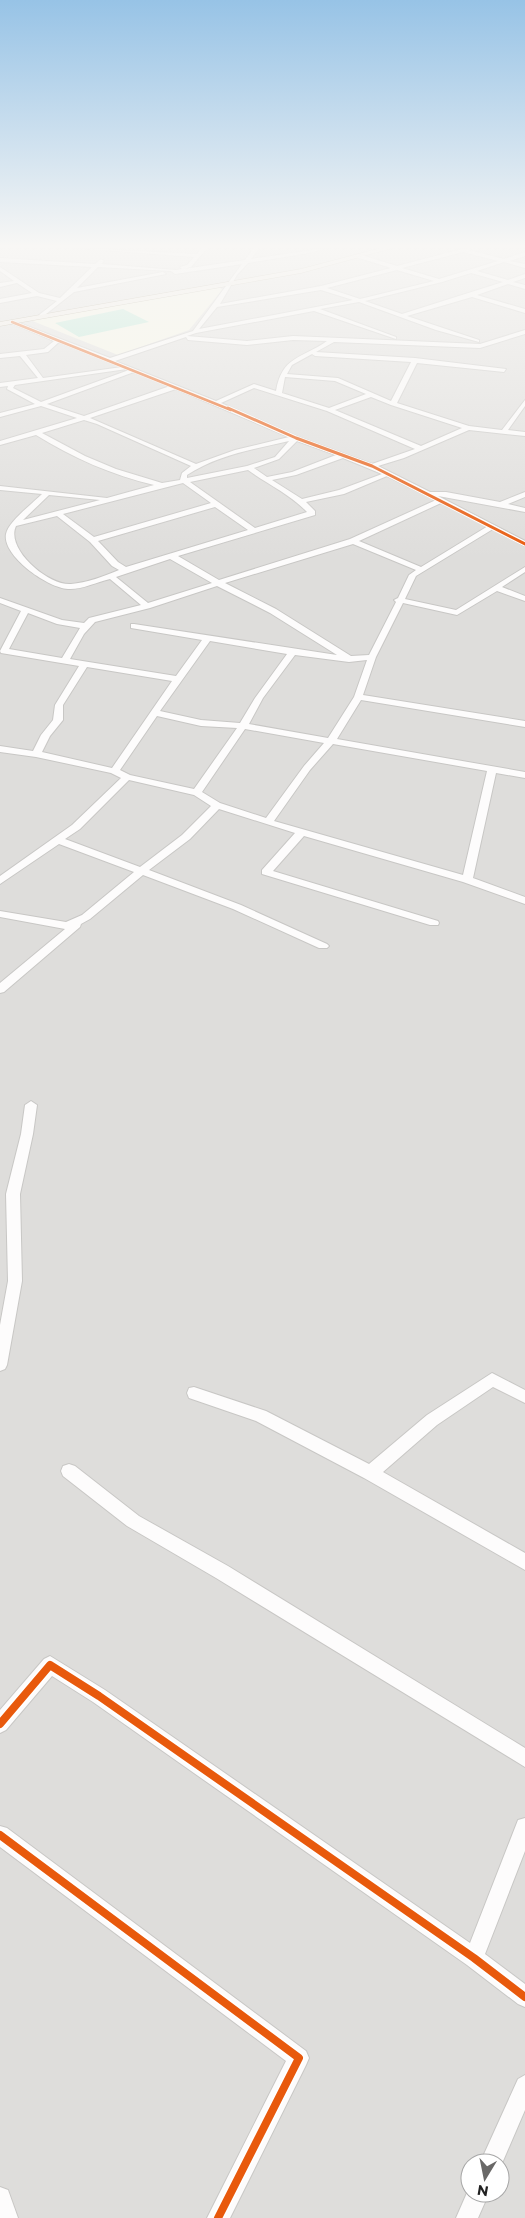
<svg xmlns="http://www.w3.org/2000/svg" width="525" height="2218" viewBox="0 0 525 2218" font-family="Montserrat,sans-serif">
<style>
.residential{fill:#dedddb;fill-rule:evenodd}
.education{fill:#f7f7e5}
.pitch{fill:#b4e7d3}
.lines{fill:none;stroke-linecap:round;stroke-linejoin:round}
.minor-casing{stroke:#c8c7c5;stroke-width:2}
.major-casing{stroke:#a69c85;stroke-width:1}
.minor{fill:#fdfcfc;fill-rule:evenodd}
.major{fill:#f2ede6;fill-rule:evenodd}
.cycleway-far2-casing{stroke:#fff;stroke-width:4}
.cycleway-far1-casing{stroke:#fff;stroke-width:5}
.cycleway-casing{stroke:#fff;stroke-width:11}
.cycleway-far2{stroke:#e8590c;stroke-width:2.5}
.cycleway-far1{stroke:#e8590c;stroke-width:3}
.cycleway{stroke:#e8590c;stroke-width:8}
</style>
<rect width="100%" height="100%" fill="#efede9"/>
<path class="residential" d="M0 248H525V2218H0ZM470 2163H500V2193H470Z"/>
<polygon class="education" points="220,287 222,290 189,330 118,355 30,320"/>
<polygon class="pitch" points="123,309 149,322 79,337 55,323"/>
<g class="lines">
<g class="minor-casing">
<g id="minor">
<path d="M76 248 197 254 202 248H207L191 267 183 269 245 260 254 248H259L251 259 326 248 309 253 248 263 237 275 220 304 321 286 391 268 356 257 358 254 397 266 462 249 474 248 469 250 504 259 525 252V256L510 261 525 264V268L504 262 477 271 508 280 525 274V278L513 282 525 285V289L508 284 477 295 525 309V313L472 297 407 316 479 340V342L436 330 359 302 320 309 396 337V339L314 311 196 333 187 336 247 341 293 336 480 344 525 330V334L480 348 334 342 316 352 415 358 506 369 504 372 417 363 397 403 469 426 502 430 525 400V406L508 430 525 432V436L469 430 404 458 378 466 430 492H446L500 502 525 492V497L508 504 525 508V512L438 496 525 541V546L493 529 416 576 405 599 456 610 525 567V572L502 587 525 596V601L497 591 457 615 403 603 376 657 363 695 525 721V727L361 700 337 739 525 772V778L496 773 473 878 525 897V904L463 882 304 836 273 871 438 921 439 923 438 925H430L262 874V870L295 833 219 809 190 839 149 870 241 905 327 944 329 946 327 948H319L233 909 143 875 90 919 81 924 80 927 4 992 0 993V983L65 929 0 917V911L66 922 82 915 134 872 59 844 0 884V876L72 825 121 778 111 773 36 757 0 752V746L33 751 41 735 53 720 55 705 79 666 1 653 0 651 21 611 0 603V598L62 620 84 623 89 618 141 605 110 579C97 582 81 590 68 589 48 588 2 556 6 534 8 522 33 503 42 494L0 490V486L107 498 154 485C112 475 73 458 36 435L0 445V441L77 418 41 406 0 417V413L35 404 7 389 8 386 0 387V383L38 378 20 356 0 358V354L44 349 54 341 9 322 14 321 110 358 193 331 242 264 175 274 171 271 98 267 77 288 163 272 166 274 74 292 41 318 39 315 57 301 37 296 0 303V299L32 293 17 283 0 287V283L14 281 0 271V267L39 293 60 298 92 267 0 262V258L95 264 101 259 104 261 101 264 176 270 182 269 180 267 187 265 194 257ZM463 252 498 261 439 279 402 268ZM397 270 434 281 360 299 327 288ZM471 273 503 282 402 314 365 301 442 282ZM321 290 353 300 199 329 217 307ZM186 337 188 340 247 345 293 340 327 341C301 359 282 356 276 391L254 384 216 401 115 361ZM59 342 122 367 43 378 26 355 48 352ZM312 354 315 356 411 362 391 401 338 378 287 374 292 365ZM127 369 129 370 41 402 13 388 15 385ZM134 372 170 386 84 416 47 404ZM285 377 335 381 366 394 329 408 282 393ZM254 388 327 411 415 449 372 464 298 437 221 403ZM176 389 289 437 235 450 196 464 90 418ZM371 397 391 405 462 428 421 446 335 410ZM84 420 97 424 191 466 182 473 180 480 162 483 116 469 85 456 42 433ZM289 441 275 457 247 466 187 478V475C217 455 255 449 289 441ZM297 441 336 455 292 472 267 477 254 468 279 459ZM343 458 382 474 339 490 302 499 272 480 296 475ZM248 470C267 484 290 494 307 512L255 528 190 482ZM387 476 436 500 350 539 219 580 178 556 315 515V511L306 502 344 494ZM183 483 211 503 94 537 63 514ZM49 495 100 500 23 520ZM441 503 488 526 421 567 359 541ZM215 507 248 530 126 567 118 562 98 541ZM57 516 90 542 112 566 119 570C105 576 86 583 71 584 49 586 5 549 16 526ZM353 544 416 570 409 575 398 598 394 600 396 602 369 655 351 656 276 609 225 583ZM170 559 212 583 148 603 116 577ZM217 586 270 613 337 655 134 624H131V628L202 640 176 676 70 659 84 634 95 622 150 608ZM28 613 57 624 80 628 62 658 9 649ZM210 641 287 654 255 698 240 723 201 720 160 711ZM295 655 349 662 367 660 354 697 328 738 249 724 263 698ZM87 667 172 681 112 768 42 752 50 736 63 720V705ZM157 716 201 726 237 728 194 789 130 775 120 770ZM245 729 324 743 304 766 266 818 220 803 202 792ZM333 744 487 771 463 875 274 821 310 770ZM129 780 194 795 211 806 182 835 140 867 65 839 80 829Z"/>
<polygon points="31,1101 37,1105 33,1134 20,1194 22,1281 7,1365 5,1369 0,1371 0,1325 8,1281 6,1194 21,1134 25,1105"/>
<polygon points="492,1373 525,1390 525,1403 493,1387 437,1425 383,1472 525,1553 525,1570 364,1478 256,1421 189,1398 187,1393 189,1388 194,1387 266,1411 369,1464 427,1415"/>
<polygon points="69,1464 75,1466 139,1516 228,1566 525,1748 525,1767 216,1578 127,1526 63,1476 61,1471 63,1466"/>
<polygon points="50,1656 105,1690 470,1943 518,1820 525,1818 525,1851 485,1954 525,1984 525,2007 518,2004 467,1965 93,1702 52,1676 6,1730 0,1733 0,1710 44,1659"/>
<polygon points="0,1826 7,1828 306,2051 309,2058 306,2065 230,2218 207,2218 286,2061 0,1847"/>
<polygon points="525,2075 525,2110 500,2168 500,2163 480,2163 518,2079"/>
<polygon points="470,2186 470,2193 489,2193 478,2218 456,2218"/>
<polygon points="0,2187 8,2190 18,2218 0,2218"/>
</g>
</g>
<g class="major-casing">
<polygon id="major" points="381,248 393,248 301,273 0,326 0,322 301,269"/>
</g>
<use href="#minor" class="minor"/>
<use href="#major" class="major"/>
<g class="cycleway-far2-casing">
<polyline id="cycleway-far2" points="12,322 231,410"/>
</g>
<g class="cycleway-far1-casing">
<polyline id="cycleway-far1" points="228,408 296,438 372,466 525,544"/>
</g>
<g class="cycleway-casing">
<g id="cycleway">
<polyline points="0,1724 50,1665 99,1696 474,1958 525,1997"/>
<polyline points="0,1835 299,2058 218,2218"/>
</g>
</g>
<use href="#cycleway-far2" class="cycleway-far2"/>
<use href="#cycleway-far1" class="cycleway-far1"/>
<use href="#cycleway" class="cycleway"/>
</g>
<linearGradient id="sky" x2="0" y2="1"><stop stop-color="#97c3e6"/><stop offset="0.44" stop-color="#f8f7f5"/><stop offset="1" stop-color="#f8f7f5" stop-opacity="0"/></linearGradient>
<rect width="525" height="559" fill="url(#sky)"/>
<g transform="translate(485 2178) rotate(190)"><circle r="24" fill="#ffffff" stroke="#a6a6a6"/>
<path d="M0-4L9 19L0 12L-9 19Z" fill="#696867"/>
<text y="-8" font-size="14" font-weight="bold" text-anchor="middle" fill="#212121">N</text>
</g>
</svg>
